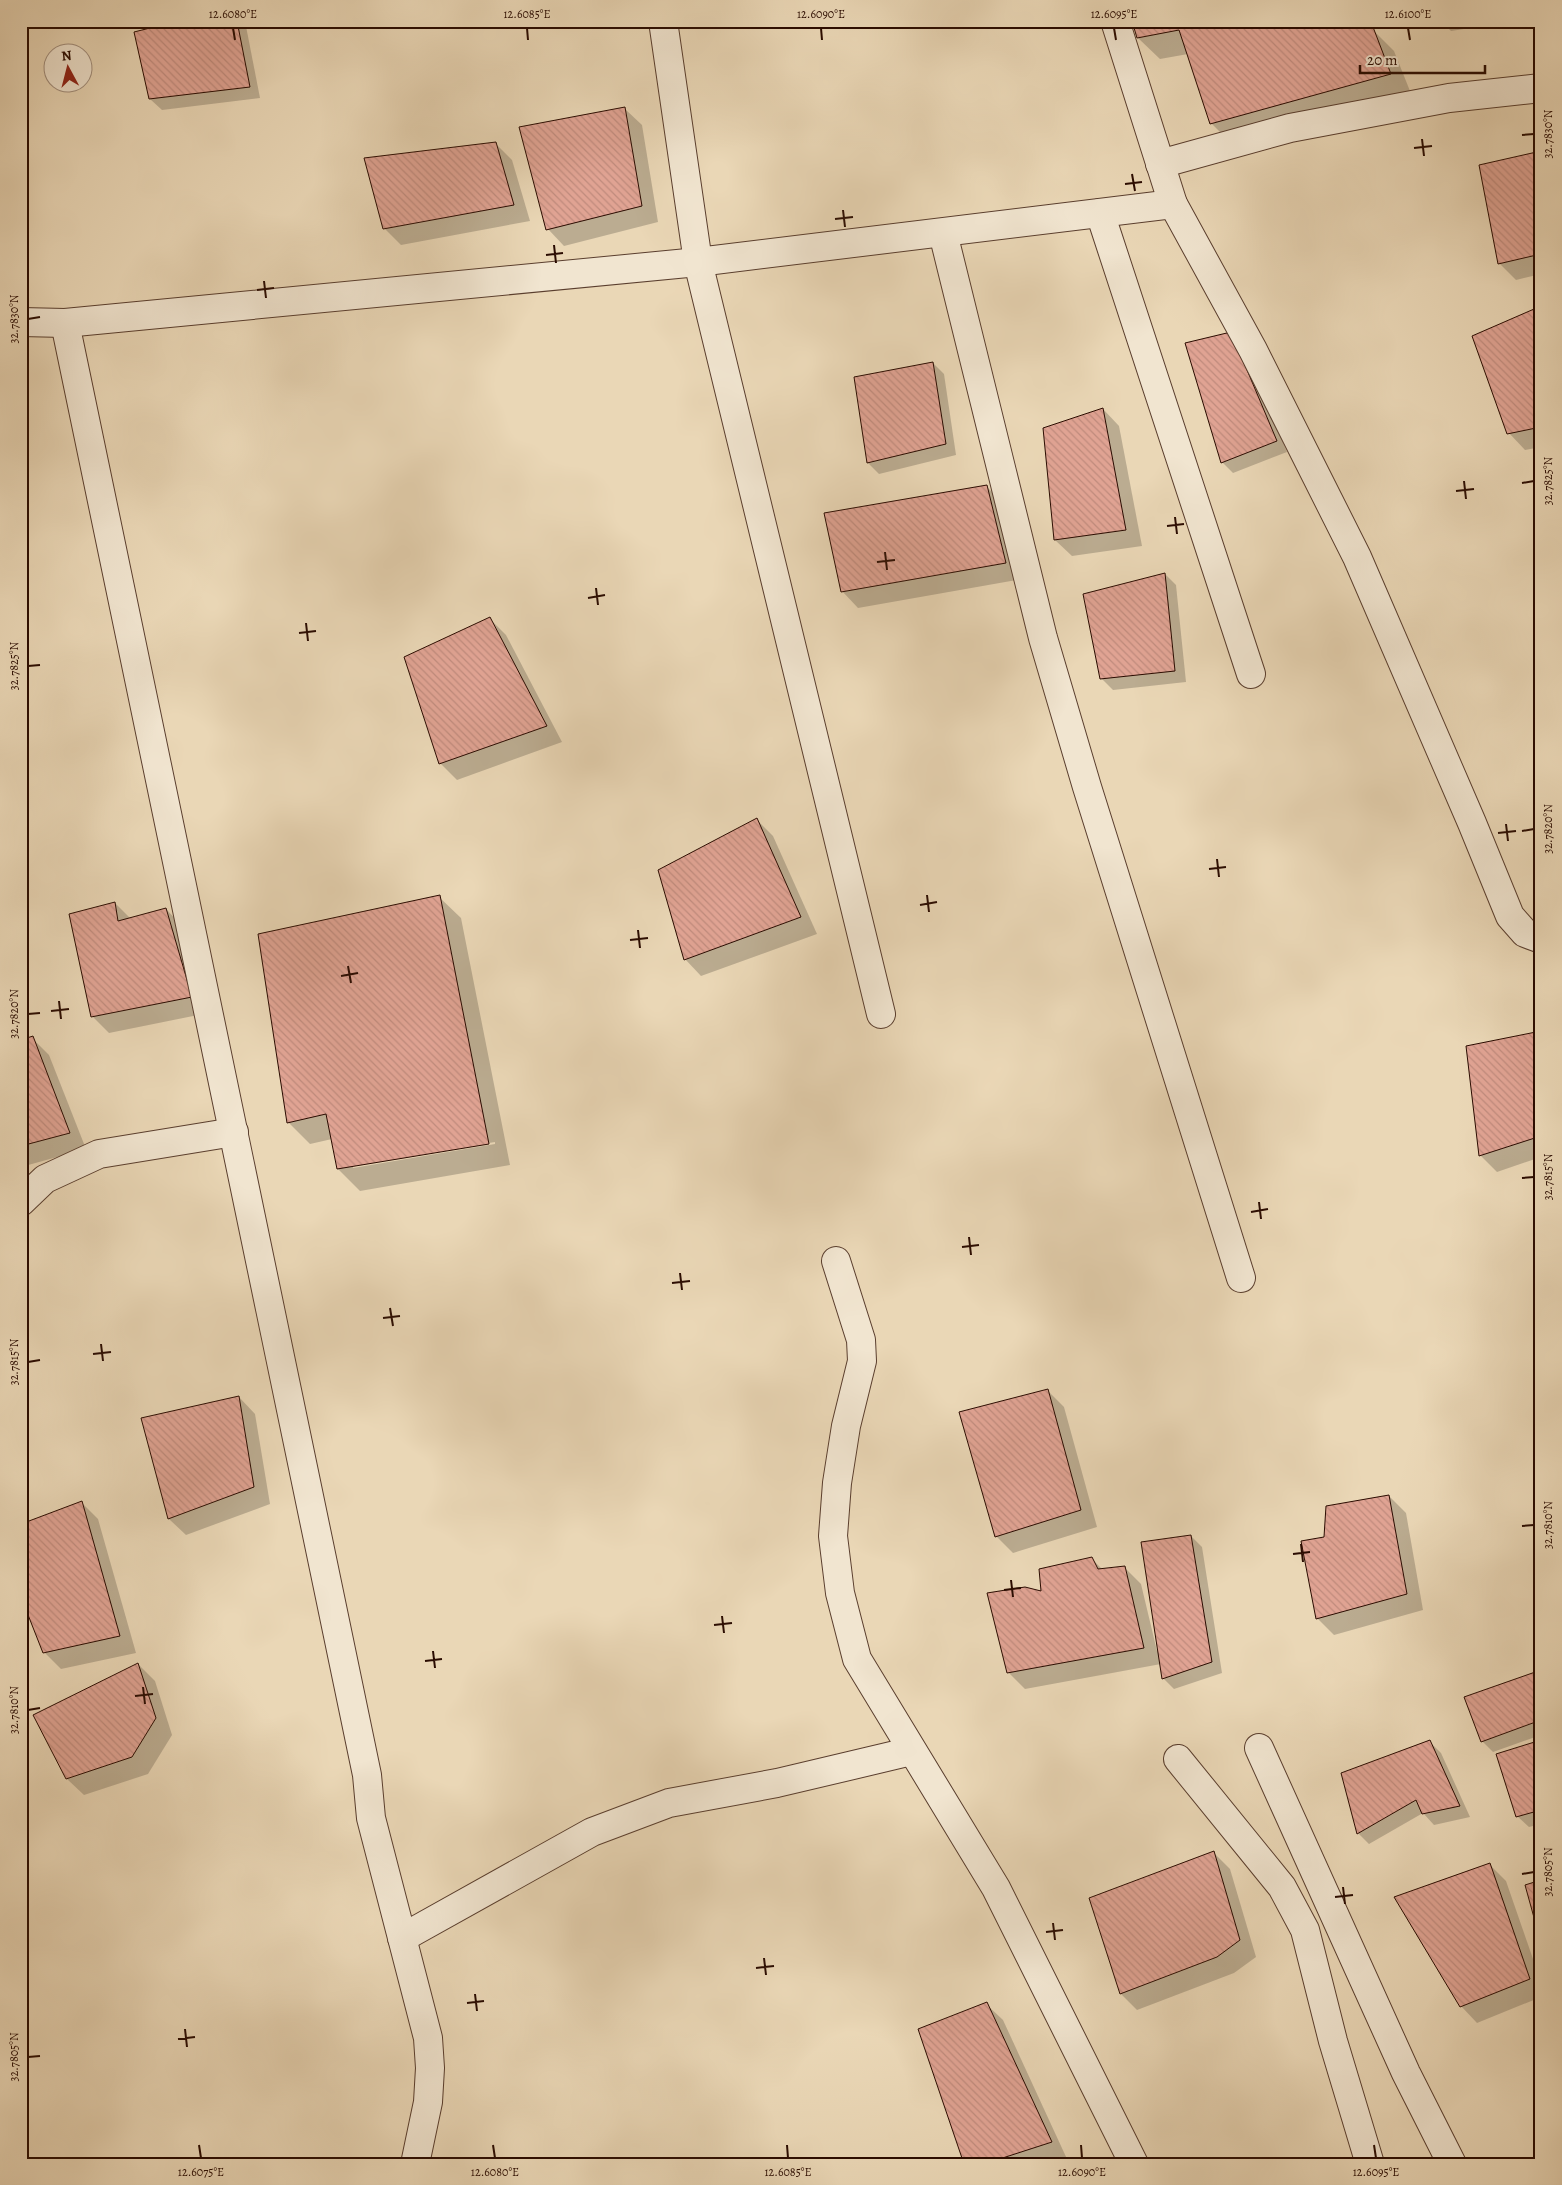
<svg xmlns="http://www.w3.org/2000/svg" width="1562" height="2185" viewBox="0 0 1562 2185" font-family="Alegreya,serif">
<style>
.shadow{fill:#0003;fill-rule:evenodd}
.building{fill:url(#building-back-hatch);stroke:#2a0b00}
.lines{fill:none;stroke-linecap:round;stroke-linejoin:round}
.minor-casing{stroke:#5a3e2e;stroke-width:30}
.minor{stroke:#f1e5d0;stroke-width:28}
.ticks{fill:none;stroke:#2a0b00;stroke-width:2}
.neatline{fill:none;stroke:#2a0b00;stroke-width:2}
.ticks-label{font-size:12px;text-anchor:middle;fill:#2a0b00}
</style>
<defs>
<pattern id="building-back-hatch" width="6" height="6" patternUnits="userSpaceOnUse" patternTransform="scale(1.25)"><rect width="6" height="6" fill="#e0a393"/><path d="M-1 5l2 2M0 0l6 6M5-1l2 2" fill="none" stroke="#c08b7d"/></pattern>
</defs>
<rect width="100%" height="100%" fill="#ead7b6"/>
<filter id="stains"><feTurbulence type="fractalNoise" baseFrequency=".004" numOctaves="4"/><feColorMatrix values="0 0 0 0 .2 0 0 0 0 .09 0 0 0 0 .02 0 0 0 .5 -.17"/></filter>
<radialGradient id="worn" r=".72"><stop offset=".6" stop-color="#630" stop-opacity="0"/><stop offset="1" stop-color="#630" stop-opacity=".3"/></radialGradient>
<g class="shadow">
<polygon points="183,21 245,21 260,98 162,110 150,99"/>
<polygon points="1133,21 1352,21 1354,28 1372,29 1394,51 1412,96 1233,145 1211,123 1188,54 1160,59 1138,38"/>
<polygon points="1441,21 1516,21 1451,31"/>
<polygon points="625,109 642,125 658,222 564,246 548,229"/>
<polygon points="495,143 512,160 530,221 401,245 384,228"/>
<polygon points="1541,153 1541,274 1516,280 1499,263"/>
<polygon points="1541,308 1541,447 1525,450 1509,433"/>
<polygon points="1242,345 1287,452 1233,473 1222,462"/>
<polygon points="933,363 944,374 956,455 879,474 868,463"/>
<polygon points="1103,409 1119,426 1142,546 1072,556 1055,540"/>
<polygon points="986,486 1003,503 1022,579 858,608 842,591"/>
<polygon points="1165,574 1176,585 1186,682 1113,690 1102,679"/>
<polygon points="490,619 506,635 562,742 457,780 440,763"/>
<polygon points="757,820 773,836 817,934 701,976 685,959"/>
<path d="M439 897 461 918 510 1165 360 1191 338 1169 332 1139 310 1144 288 1122ZM495 1142V1144L353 1168V1165Z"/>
<polygon points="115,903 131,919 166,909 182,926 208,1013 109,1033 93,1017 70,915"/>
<polygon points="1541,1032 1541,1157 1497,1172 1480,1155"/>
<polygon points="32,1038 49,1055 86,1149 21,1167 21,1041"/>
<polygon points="1047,1390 1064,1407 1097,1527 1013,1553 997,1537 961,1413"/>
<polygon points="239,1397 255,1414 270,1504 186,1535 169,1519"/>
<polygon points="1389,1496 1406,1513 1423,1610 1334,1635 1317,1618"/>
<polygon points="82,1503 98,1519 136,1653 61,1669 44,1652"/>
<polygon points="1191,1536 1202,1547 1222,1673 1174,1689 1163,1678 1161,1664 1025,1689 1009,1673 989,1594 1042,1593 1092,1559 1103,1570 1124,1567 1141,1584 1157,1651 1159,1650"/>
<polygon points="138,1664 155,1681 172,1735 148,1774 84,1795 67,1779"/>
<polygon points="1541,1672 1541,1735 1493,1752 1482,1741"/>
<polygon points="1430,1742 1441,1753 1470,1817 1434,1825 1423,1813 1369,1844 1358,1833"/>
<polygon points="1541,1742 1541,1824 1529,1827 1517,1816"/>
<polygon points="1214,1853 1230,1869 1256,1957 1234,1973 1137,2010 1121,1994"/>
<polygon points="1489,1864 1506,1881 1541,1982 1541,1997 1477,2023 1461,2006"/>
<polygon points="986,2004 1003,2020 1067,2159 1052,2164 966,2164"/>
</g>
<g class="building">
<polygon points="178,21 237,21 250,87 149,99 134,32"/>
<polygon points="1132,21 1338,21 1339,25 1373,27 1391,74 1210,124 1179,30 1137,38"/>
<polygon points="625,107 642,206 546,230 519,127"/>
<polygon points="496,142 514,205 383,229 364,158"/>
<polygon points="1541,151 1541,254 1498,264 1479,165"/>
<polygon points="1541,306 1541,427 1507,434 1472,336"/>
<polygon points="1231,332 1277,441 1221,463 1185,343"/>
<polygon points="933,362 946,444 867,463 854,377"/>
<polygon points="1103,408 1126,530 1054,540 1043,428"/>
<polygon points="987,485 1006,563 841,592 824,513"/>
<polygon points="1165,573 1175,671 1100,679 1083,594"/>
<polygon points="490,617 547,726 439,764 404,657"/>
<polygon points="757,818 801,917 684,960 658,870"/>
<polygon points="440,895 489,1144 337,1169 326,1114 287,1123 258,934"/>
<polygon points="115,902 118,921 166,908 192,997 91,1017 69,914"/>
<polygon points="1541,1031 1541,1136 1479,1156 1466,1046"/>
<polygon points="33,1036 70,1133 21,1146 21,1040"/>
<polygon points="1048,1389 1081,1510 995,1537 959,1412"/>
<polygon points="239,1396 254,1487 168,1519 141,1418"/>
<polygon points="1389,1495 1407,1594 1316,1619 1301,1541 1324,1537 1326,1506"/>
<polygon points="82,1501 120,1636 43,1653 21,1597 21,1524"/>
<polygon points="1191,1535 1212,1662 1162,1679 1141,1542"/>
<polygon points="1092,1557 1098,1569 1125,1566 1144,1648 1007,1673 987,1593 1025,1587 1041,1591 1039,1569"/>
<polygon points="138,1663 156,1718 132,1757 66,1779 33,1715"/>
<polygon points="1541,1670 1541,1720 1481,1742 1464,1697"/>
<polygon points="1430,1740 1460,1806 1422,1814 1416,1800 1357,1834 1341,1773"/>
<polygon points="1541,1740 1541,1810 1516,1817 1496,1754"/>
<polygon points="1214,1851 1240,1940 1217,1957 1120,1994 1089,1898"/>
<polygon points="1490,1863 1530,1979 1460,2007 1394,1897"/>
<polygon points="1541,1880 1541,1943 1525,1885"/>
<polygon points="987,2002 1052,2142 984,2164 964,2164 918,2029"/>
</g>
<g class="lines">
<g class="minor-casing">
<g id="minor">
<polyline points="663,21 698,262 881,1014"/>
<polyline points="1115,21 1173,204 1253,350 1357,557 1472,823 1510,916 1525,933 1541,939"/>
<polyline points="1160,164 1290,128 1449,98 1541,88"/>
<polyline points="1100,213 1251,674"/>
<polyline points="943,233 1043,638 1087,787 1241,1278"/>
<polyline points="21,322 65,323 698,262 1173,204"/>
<polyline points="65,323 367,1775 371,1818 428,2038 430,2068 428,2102 415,2164"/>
<polyline points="21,1202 45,1179 99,1154 234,1132"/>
<polyline points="836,1261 861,1340 862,1361 846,1426 837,1483 833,1536 840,1593 857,1659 996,1888 1134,2164"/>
<polyline points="1259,1748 1406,2073 1452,2164"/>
<polyline points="1178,1759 1282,1887 1305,1930 1333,2041 1370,2164"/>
<polyline points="402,1938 592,1832 669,1803 777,1783 912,1751"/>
</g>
</g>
<use href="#minor" class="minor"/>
</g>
<path class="ticks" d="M233 28 235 40M527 28 528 40M821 28 822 40M1114 28 1116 40M1408 28 1410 40M1522 135 1534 134M1422 139 1424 156M1414 148 1432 146M1132 174 1135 191M1125 184 1142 182M843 210 845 227M835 219 853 217M554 245 556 263M546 255 563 253M264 281 266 298M257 290 274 288M28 319 40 317M1464 481 1466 499M1522 483 1534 481M1456 491 1474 489M1175 517 1177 534M1167 526 1184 524M885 552 887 570M877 562 895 560M596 588 598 605M588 598 605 595M306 623 308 641M299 633 316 631M28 666 40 665M1506 824 1508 841M1522 831 1534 829M1498 833 1516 831M1217 859 1219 877M1209 869 1226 867M927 895 929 912M920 905 937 902M638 930 640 948M630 940 648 938M348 966 351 983M341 976 358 973M59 1001 61 1019M51 1011 69 1009M28 1014 40 1013M1522 1178 1534 1177M1259 1202 1261 1219M1251 1212 1268 1209M969 1237 971 1255M962 1247 979 1245M680 1273 682 1290M672 1283 690 1281M390 1308 393 1326M383 1318 400 1316M101 1344 103 1361M93 1354 111 1352M28 1362 40 1360M1522 1526 1534 1525M1301 1544 1303 1562M1293 1554 1310 1552M1011 1580 1013 1597M1004 1590 1021 1588M722 1616 724 1633M714 1625 732 1623M433 1651 435 1668M425 1661 442 1659M143 1687 145 1704M135 1696 153 1694M28 1710 40 1708M1522 1874 1534 1872M1343 1887 1345 1904M1335 1897 1353 1895M1053 1923 1055 1940M1046 1932 1063 1930M764 1958 766 1975M756 1968 774 1966M475 1994 477 2011M467 2003 484 2001M185 2029 187 2047M178 2039 195 2037M28 2057 40 2056M199 2145 201 2158M493 2145 495 2158M787 2145 788 2158M1081 2145 1082 2158M1374 2145 1376 2158"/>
<rect width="1562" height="2185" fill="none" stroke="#ead7b6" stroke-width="55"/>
<g transform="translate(68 68) rotate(353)"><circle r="24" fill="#f1e5d0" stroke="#a18e7d"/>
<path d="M0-4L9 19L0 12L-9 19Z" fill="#8f2418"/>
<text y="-8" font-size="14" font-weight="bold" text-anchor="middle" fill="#2a0b00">N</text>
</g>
<path d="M1360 65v8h125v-8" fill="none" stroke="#2a0b00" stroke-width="2.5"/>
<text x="1367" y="65" font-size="15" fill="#2a0b00" stroke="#f1e5d0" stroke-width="4" paint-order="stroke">20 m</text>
<rect x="28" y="28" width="1506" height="2130" class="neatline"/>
<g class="ticks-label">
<text x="233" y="18">12.6080°E</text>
<text x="527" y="18">12.6085°E</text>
<text x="821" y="18">12.6090°E</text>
<text x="1114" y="18">12.6095°E</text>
<text x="1408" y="18">12.6100°E</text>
<text transform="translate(1548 134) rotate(-90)" y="4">32.7830°N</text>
<text transform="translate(14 319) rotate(-90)" y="4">32.7830°N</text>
<text transform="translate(1548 481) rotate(-90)" y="4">32.7825°N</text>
<text transform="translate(14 666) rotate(-90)" y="4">32.7825°N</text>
<text transform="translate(1548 829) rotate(-90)" y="4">32.7820°N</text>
<text transform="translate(14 1014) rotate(-90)" y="4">32.7820°N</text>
<text transform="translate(1548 1177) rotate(-90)" y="4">32.7815°N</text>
<text transform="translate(14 1362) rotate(-90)" y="4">32.7815°N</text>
<text transform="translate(1548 1525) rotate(-90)" y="4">32.7810°N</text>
<text transform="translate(14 1710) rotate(-90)" y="4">32.7810°N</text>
<text transform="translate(1548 1872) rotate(-90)" y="4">32.7805°N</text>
<text transform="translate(14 2057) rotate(-90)" y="4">32.7805°N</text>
<text x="201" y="2176">12.6075°E</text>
<text x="495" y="2176">12.6080°E</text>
<text x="788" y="2176">12.6085°E</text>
<text x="1082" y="2176">12.6090°E</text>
<text x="1376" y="2176">12.6095°E</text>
</g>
<rect width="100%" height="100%" filter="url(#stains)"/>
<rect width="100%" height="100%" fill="url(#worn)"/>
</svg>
